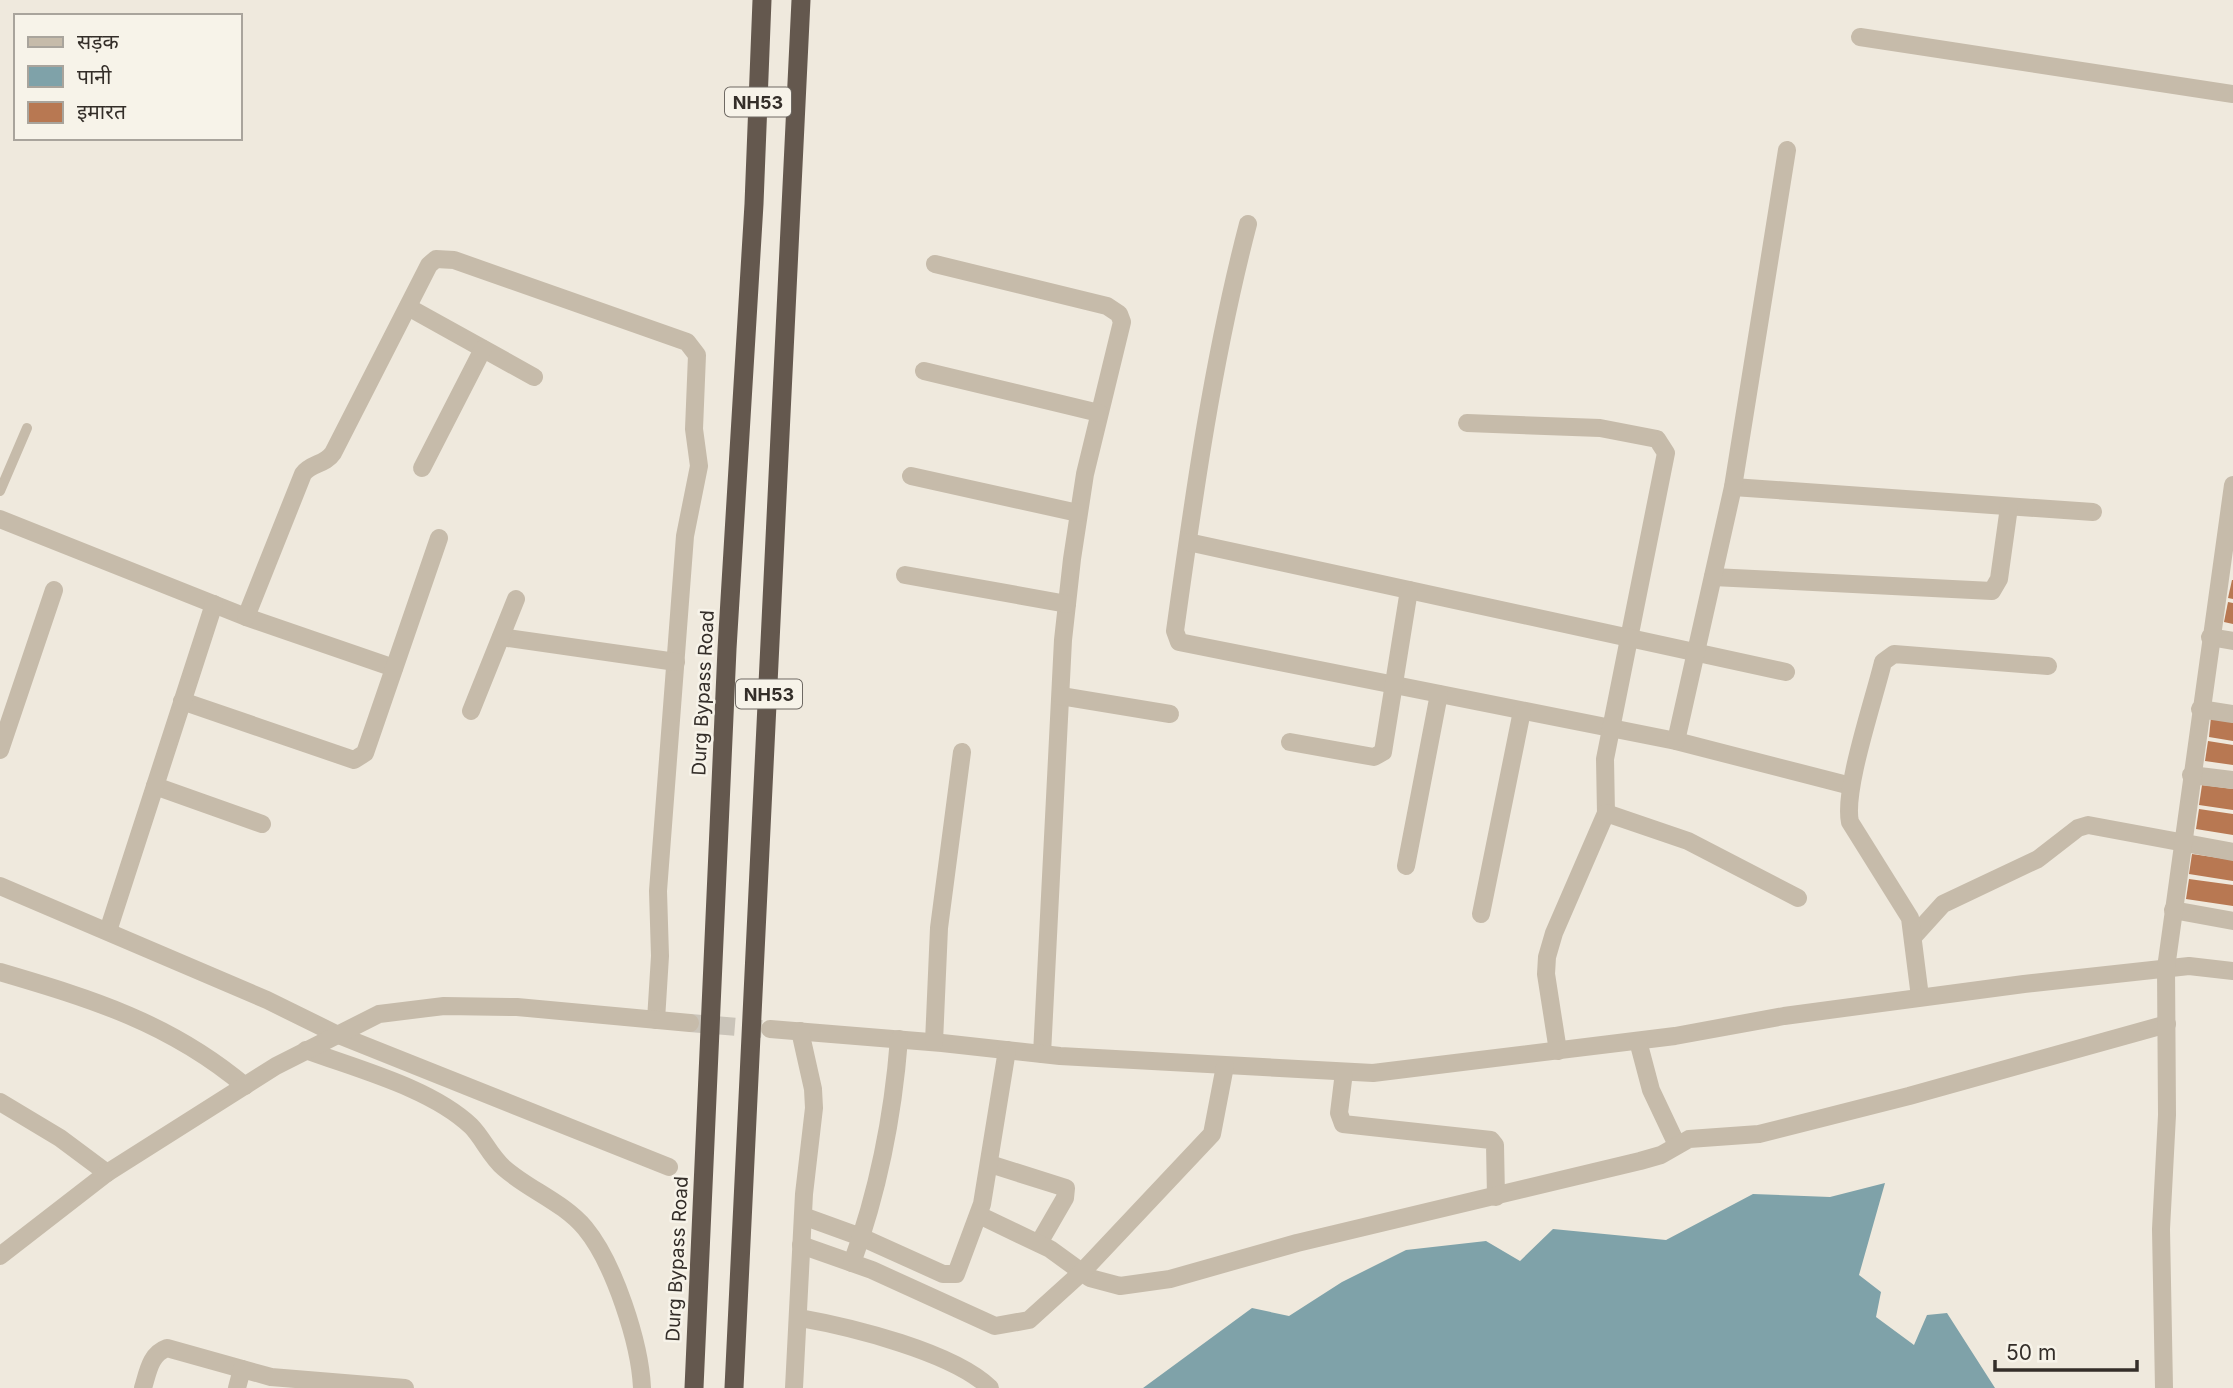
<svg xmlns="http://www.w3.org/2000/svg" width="2233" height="1388" viewBox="0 0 2233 1388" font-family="Inter,'Noto Sans Devanagari',sans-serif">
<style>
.water{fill:#7fa2a9}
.building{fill:#b87852}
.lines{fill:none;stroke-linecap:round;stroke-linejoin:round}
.minor-tunnel{stroke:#cac4b9;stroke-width:18;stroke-dasharray:18 9;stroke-linecap:butt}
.service{stroke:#c6bbaa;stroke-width:10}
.minor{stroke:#c6bbaa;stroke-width:18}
.trunk{stroke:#64584e;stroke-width:19}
.labels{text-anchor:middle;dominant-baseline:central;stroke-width:5;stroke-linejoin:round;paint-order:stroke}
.shield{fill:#f7f3e9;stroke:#6e6963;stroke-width:2}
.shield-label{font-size:18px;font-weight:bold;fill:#342e29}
.street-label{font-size:19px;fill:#342e29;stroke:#f7f3e9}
</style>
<rect width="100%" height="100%" fill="#efe9dd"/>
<polygon class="water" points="1885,1183 1859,1275 1881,1292 1876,1317 1914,1345 1927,1315 1947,1313 1995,1388 1143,1388 1252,1308 1289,1316 1342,1282 1406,1250 1486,1241 1520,1261 1553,1229 1666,1240 1753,1194 1830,1197"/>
<g class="building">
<polygon points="2232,580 2233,580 2233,599 2228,598"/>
<polygon points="2228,602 2233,603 2233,624 2224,622"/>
<polygon points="2211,717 2233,720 2233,741 2209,737"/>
<polygon points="2208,741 2233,745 2233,765 2205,761"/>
<polygon points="2202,785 2233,789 2233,810 2199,805"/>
<polygon points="2199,809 2233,814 2233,835 2196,829"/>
<polygon points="2192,854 2233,860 2233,881 2189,874"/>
<polygon points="2189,879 2233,885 2233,906 2186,899"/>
</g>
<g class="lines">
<polyline class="minor-tunnel" points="690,1023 763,1029"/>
<polyline class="service" points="0,491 27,428"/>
<g class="minor">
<polyline points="1860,37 2233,94"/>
<path d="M1248 224C1213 358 1194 494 1175 631L1179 642 1676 741 1851 786"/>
<polyline points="935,264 1107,306 1119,314 1122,322 1085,474 1072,559 1063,640 1042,1054"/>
<polyline points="408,307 534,377"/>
<polyline points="924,371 1099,413"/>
<polyline points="1467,423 1600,428 1657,439 1666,453 1605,759 1606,813 1554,933 1547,957 1546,974 1558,1051"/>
<polyline points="422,468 483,349"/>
<polyline points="911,476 1078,513"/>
<polyline points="1733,487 2093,512"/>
<polyline points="0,519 246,617 394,668"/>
<polyline points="1188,542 1786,672"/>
<polyline points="905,575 1067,604"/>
<polyline points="1713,577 1992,591 1999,579 2009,507"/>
<path d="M246 617 303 474C311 463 325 465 333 453L429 265 436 259 454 260 687 342 697 355 694 429 699 466 685 536 658 891 660 956 656 1020"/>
<polyline points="501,637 676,662"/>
<polyline points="2210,637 2233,641"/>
<polyline points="1061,696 1170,714"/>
<polyline points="182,701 354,760 365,753 439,538"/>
<polyline points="2200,709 2233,714"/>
<polyline points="471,711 516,599"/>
<polyline points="1676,741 1733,487 1787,150"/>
<polyline points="1290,742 1374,757 1383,752 1409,590"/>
<polyline points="0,750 54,590"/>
<polyline points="2191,775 2233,780"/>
<polyline points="155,786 262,824"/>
<polyline points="1606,813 1688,841 1798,898"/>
<polyline points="1406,866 1439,694"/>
<polyline points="0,886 267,1000 336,1034 669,1167"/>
<polyline points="2173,910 2233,921"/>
<polyline points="1481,914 1522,711"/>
<polyline points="108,931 214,604"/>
<polyline points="1914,936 1943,904 2038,859 2078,828 2088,825 2233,852"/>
<path d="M0 972C92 999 170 1023 245 1086"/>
<path d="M1920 997 1910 918 1850 822C1843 790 1874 700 1883 662L1894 654 2048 666"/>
<polyline points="770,1029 942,1043 1060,1056 1373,1073 1675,1036 1784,1016 2024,984 2189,966 2233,971"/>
<polyline points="1638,1041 1651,1090 1677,1145"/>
<polyline points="934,1042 939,928 962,752"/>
<path d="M306 1050C357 1069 431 1088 471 1126 483 1138 490 1156 504 1168 529 1190 563 1202 585 1228 614 1263 640 1343 642 1388"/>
<polyline points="1344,1072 1339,1113 1343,1124 1491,1140 1495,1145 1496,1197"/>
<polyline points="0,1102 60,1138 107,1173"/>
<polyline points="990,1164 1066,1188 1065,1198 1039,1243"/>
<polyline points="979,1215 1050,1249 1090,1278 1120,1286 1170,1279 1297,1243 1640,1161 1661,1155 1689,1139 1759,1134 1909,1096 2167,1024"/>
<polyline points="803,1216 861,1237 943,1274 956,1274 982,1204 1007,1050"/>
<polyline points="801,1245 872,1270 995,1326 1029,1320 1082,1272 1212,1134 1225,1066"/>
<polyline points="0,1256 107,1173 276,1066 379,1014 444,1006 517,1007 690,1023"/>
<path d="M852 1263C879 1189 893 1117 899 1039"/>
<path d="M800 1318C851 1327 953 1352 990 1388"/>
<path d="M143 1388C148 1372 150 1354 167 1348L271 1377 405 1388"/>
<polyline points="237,1388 242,1369"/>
<polyline points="794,1388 804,1194 814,1108 813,1089 800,1031"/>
<polyline points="2164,1388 2161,1229 2167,1115 2166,968 2233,485"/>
</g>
<g class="trunk">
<polyline points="694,1388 727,649 754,204 762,0"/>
<polyline points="734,1388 801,0"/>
</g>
</g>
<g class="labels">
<g class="shield">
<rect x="725" y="87.5" width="66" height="29" rx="5"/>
<rect x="736" y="679.5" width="66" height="29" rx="5"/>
</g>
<g class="shield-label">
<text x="758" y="102">NH53</text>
<text x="769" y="694">NH53</text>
</g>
<g class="street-label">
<text transform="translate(703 693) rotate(-87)">Durg Bypass Road</text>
<text transform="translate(677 1259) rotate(-87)">Durg Bypass Road</text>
</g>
</g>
<rect x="14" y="14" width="228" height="126" fill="#f7f3e9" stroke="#a9a49c" stroke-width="2"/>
<rect x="28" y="37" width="35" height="10" fill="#c6bbaa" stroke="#a9a49c" stroke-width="2"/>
<text x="77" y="49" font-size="21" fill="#342e29">सड़क</text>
<rect x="28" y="66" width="35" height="21" fill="#7fa2a9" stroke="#a9a49c" stroke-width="2"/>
<text x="77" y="84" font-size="21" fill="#342e29">पानी</text>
<rect x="28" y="102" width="35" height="21" fill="#b87852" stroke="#a9a49c" stroke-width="2"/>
<text x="77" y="119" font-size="21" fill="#342e29">इमारत</text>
<path d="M1995 1360v10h142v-10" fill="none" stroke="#342e29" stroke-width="3.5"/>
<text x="2006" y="1360" font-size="21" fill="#342e29" stroke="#f7f3e9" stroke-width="5" paint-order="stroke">50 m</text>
</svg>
